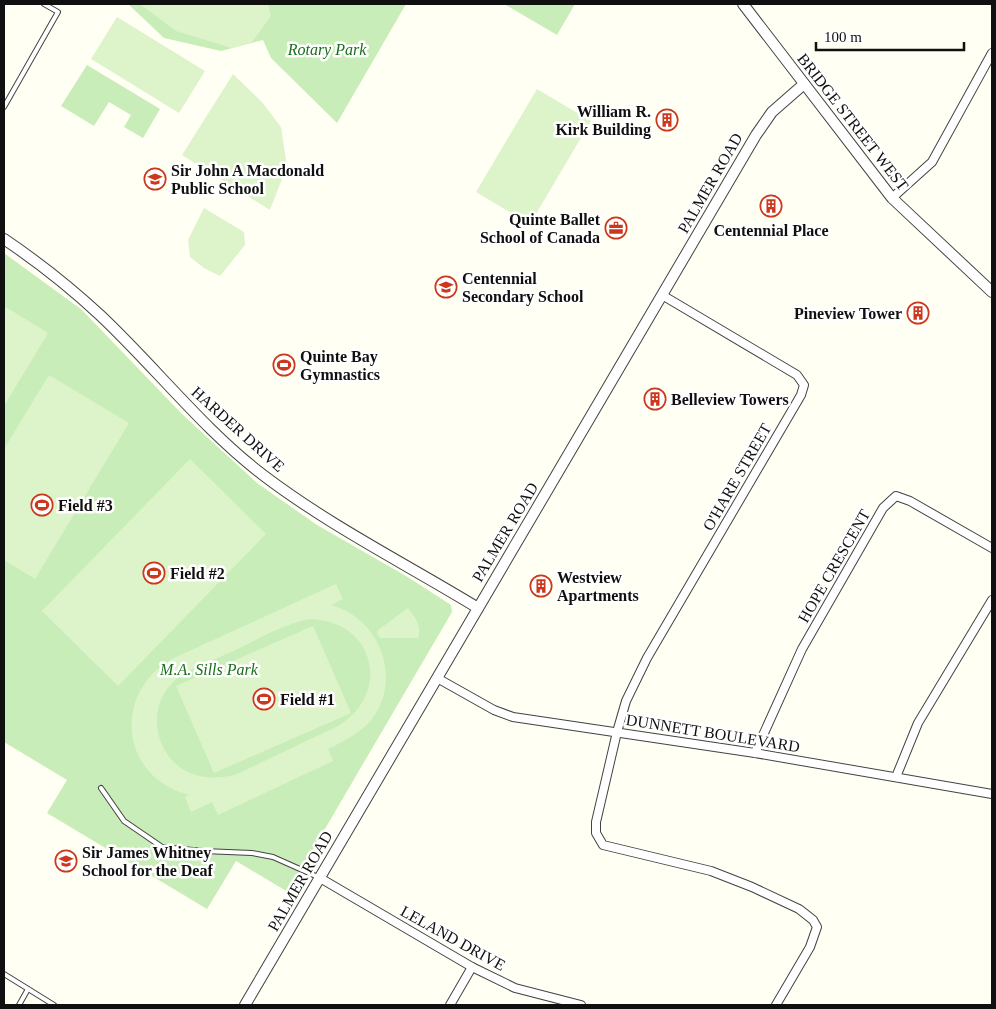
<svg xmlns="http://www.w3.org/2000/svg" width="996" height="1009" viewBox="0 0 996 1009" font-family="'Times New Roman',serif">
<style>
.green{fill:#c9edb8}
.pitch{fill:#ddf4cb;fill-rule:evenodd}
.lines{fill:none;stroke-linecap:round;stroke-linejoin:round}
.service-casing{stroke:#434343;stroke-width:6}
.minor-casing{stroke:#434343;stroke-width:10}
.tertiary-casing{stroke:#434343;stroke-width:12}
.service{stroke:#fff;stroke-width:4}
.minor{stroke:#fff;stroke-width:8}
.tertiary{stroke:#fff;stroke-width:10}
.labels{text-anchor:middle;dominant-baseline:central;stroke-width:5;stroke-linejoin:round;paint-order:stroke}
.park-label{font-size:16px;font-style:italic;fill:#1a6e1a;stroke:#fff}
.poi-label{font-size:16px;font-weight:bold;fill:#101010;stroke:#fff;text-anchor:start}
.street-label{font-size:16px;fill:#101010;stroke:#fff}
</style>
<rect width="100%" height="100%" fill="#fffff3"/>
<g class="green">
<polygon points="128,4 406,4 337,123 271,58 263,40 221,51 164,38"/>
<polygon points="504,4 575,4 557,35"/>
<polygon points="87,65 160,109 143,138 124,127 131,115 109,102 94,126 61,106"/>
<polygon points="4,253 82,310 182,414 257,483 317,525 406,576 451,605 452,612 288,892 236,861 207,909 47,813 67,780 4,742"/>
</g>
<g class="pitch">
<polygon points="140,4 268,4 271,16 252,42 232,48 176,31"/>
<polygon points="117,17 205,71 179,113 91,59"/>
<polygon points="233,74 262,102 281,127 287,166 270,210 182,155"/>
<polygon points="537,89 591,121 530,224 476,192"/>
<polygon points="204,208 244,232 245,245 220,276 204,268 190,257 188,240"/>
<polygon points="4,306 48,333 4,406"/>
<polygon points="49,375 129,423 35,579 4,560 4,449"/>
<polygon points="190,459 266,534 118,686 42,611"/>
<path d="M336 584 343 599 331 605C378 618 402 674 374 716 363 732 346 740 328 749L333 761 218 815 212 802 191 812 185 797 189 795C119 777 112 691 174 658ZM310 619C374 620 393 693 338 726L235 775C220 778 204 779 190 773 158 759 147 717 167 689 171 684 175 679 181 676 195 666 213 660 229 653 255 641 282 624 310 619Z"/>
<path d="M408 608C415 617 422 626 418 638H380L377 633 378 630Z"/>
<polygon points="313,626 351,713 214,773 176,686"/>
</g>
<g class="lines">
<g class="service-casing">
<g id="service">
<polyline points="4,107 58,12 44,4"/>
<polyline points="101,788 124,821 162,847 203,851 252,853 273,857 318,877"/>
<polyline points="4,974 54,1005"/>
<polyline points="19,1005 28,989"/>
</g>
</g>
<g class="minor-casing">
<g id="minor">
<polyline points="892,198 932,162 992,53"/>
<polyline points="662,295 797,375 804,385 801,395 647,658 626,701 617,732 596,822 596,833 603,845 711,871 752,887 799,909 813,920 817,927 810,947 776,1005"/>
<polyline points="437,678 494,710 513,717 755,753 992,794"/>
<polyline points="755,753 802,649 883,508 896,496 910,501 992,548"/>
<polyline points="896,777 918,723 992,600"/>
<polyline points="320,878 472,967 515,988 581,1005"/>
<polyline points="450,1005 472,967"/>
</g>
</g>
<g class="tertiary-casing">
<g id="tertiary">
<polyline points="743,4 892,198 992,292"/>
<path d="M4 239C38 262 71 288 101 316 156 368 203 429 263 475 330 526 406 564 478 608"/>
<polyline points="245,1005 756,135 772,112 804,84"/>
</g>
</g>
<use href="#service" class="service"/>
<use href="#minor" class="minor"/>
<use href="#tertiary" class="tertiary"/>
</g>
<defs>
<g id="building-ring" transform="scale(1.125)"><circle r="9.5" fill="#fff" stroke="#cb381c" stroke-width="1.5"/><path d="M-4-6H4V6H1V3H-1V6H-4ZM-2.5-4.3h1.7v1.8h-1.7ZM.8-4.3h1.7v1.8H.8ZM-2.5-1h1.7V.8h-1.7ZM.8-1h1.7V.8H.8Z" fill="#cb381c"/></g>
<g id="school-ring" transform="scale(1.125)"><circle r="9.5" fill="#fff" stroke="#cb381c" stroke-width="1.5"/><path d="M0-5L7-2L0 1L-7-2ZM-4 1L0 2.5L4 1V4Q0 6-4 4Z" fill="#cb381c"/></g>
<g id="office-ring" transform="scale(1.125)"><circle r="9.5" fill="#fff" stroke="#cb381c" stroke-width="1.5"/><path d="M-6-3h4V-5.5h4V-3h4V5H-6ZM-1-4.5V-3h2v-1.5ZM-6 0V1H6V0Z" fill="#cb381c"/></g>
<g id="stadium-ring" transform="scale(1.125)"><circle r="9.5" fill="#fff" stroke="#cb381c" stroke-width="1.5"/><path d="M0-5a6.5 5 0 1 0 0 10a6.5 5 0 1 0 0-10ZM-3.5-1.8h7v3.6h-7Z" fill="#cb381c"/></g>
</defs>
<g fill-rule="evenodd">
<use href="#building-ring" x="667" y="120"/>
<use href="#school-ring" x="155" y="179"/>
<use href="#building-ring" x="771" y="206"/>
<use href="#office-ring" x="616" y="228"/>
<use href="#school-ring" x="446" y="287"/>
<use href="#building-ring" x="918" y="313"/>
<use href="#stadium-ring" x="284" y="365"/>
<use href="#building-ring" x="655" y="399"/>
<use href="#stadium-ring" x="42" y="505"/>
<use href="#stadium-ring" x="154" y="573"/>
<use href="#building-ring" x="541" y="586"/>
<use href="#stadium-ring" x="264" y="699"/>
<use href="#school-ring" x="66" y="861"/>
</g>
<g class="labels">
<g class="park-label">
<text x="327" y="49">Rotary Park</text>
<text x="209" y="669">M.A. Sills Park</text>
</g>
<g class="poi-label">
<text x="651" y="111" text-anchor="end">William R.<tspan x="651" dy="18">Kirk Building</tspan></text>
<text x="171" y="170">Sir John A Macdonald<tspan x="171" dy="18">Public School</tspan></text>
<text x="600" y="219" text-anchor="end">Quinte Ballet<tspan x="600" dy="18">School of Canada</tspan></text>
<text x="771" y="230" text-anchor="middle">Centennial Place</text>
<text x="462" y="278">Centennial<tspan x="462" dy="18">Secondary School</tspan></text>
<text x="902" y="313" text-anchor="end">Pineview Tower</text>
<text x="300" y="356">Quinte Bay<tspan x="300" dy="18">Gymnastics</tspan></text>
<text x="671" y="399">Belleview Towers</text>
<text x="58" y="505">Field #3</text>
<text x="170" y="573">Field #2</text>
<text x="557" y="577">Westview<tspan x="557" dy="18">Apartments</tspan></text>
<text x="280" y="699">Field #1</text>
<text x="82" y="852">Sir James Whitney<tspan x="82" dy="18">School for the Deaf</tspan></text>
</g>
<g class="street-label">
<text transform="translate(853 122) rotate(52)">BRIDGE STREET WEST</text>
<text transform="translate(710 183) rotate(-60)">PALMER ROAD</text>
<text transform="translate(238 429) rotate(42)">HARDER DRIVE</text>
<text transform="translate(737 477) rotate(-60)">O'HARE STREET</text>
<text transform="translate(505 532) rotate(-59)">PALMER ROAD</text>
<text transform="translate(834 566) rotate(-60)">HOPE CRESCENT</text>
<text transform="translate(713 733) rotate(9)">DUNNETT BOULEVARD</text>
<text transform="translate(300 881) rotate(-60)">PALMER ROAD</text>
<text transform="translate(453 938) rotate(29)">LELAND DRIVE</text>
</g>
</g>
<rect width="996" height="1009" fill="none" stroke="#101010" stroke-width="10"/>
<path d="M816 42v8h148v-8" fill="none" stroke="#101010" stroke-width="2.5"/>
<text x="824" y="42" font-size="15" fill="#101010" stroke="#ffffff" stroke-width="4" paint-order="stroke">100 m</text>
</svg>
